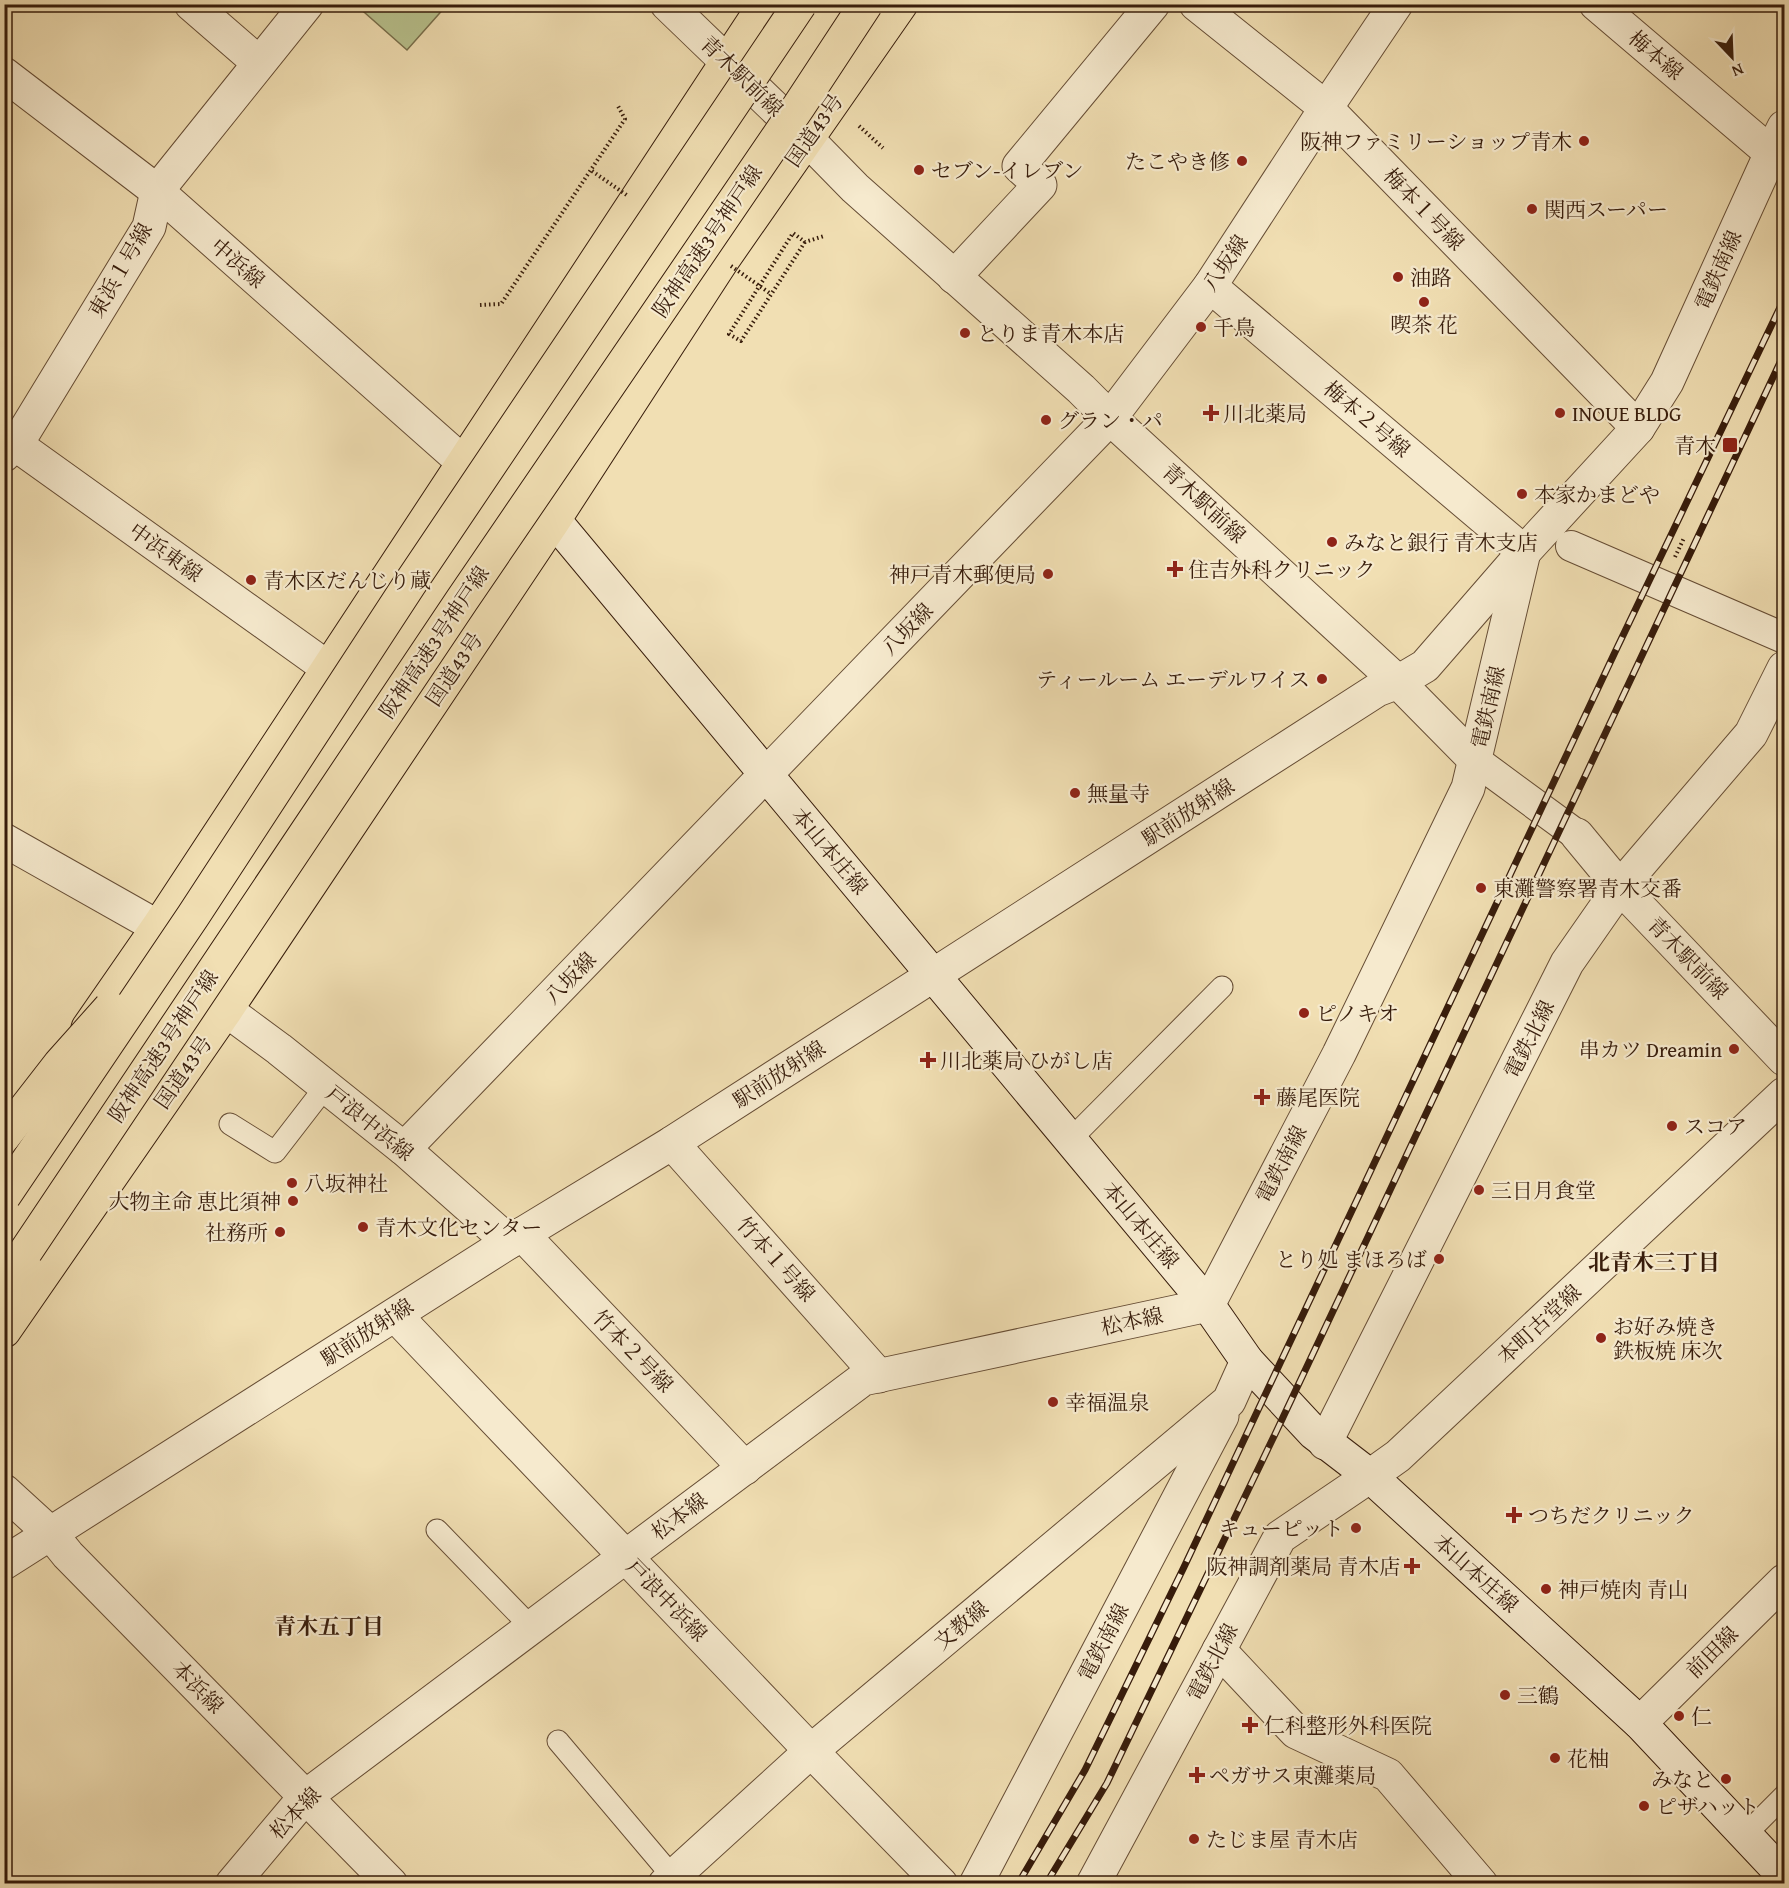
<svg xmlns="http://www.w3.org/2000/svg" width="1789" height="1888" viewBox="0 0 1789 1888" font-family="'Gentium Book Plus','Noto Serif JP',serif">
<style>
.green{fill:#b8c28e;stroke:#786f4c;stroke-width:1.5}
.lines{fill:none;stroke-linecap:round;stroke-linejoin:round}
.service-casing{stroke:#664d35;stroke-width:23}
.pedestrian-casing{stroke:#664d35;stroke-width:32}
.minor-casing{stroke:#664d35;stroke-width:35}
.tertiary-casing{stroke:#664d35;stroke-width:35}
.secondary-casing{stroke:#371c0b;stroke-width:35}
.trunk-casing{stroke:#371c0b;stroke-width:35}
.motorway-casing{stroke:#371c0b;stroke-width:35}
.path{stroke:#371c0b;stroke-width:4;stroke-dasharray:1.5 3;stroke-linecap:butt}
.service{stroke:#f6eace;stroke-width:21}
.pedestrian{stroke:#f6eace;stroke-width:30}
.minor{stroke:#f6eace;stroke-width:33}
.tertiary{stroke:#f6eace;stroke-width:33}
.secondary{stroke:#f6eace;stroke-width:33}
.trunk{stroke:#f1dfb3;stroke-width:33}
.motorway{stroke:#f1dfb3;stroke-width:33}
.rail-casing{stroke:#371c0b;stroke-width:7}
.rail{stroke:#f6eace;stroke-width:4.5;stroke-dasharray:14;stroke-linecap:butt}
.motorway-bridge-casing{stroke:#371c0b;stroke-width:35;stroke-linecap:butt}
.path-bridge{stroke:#371c0b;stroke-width:4;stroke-dasharray:1.5 3;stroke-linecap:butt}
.motorway-bridge{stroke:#f1dfb3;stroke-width:33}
.poi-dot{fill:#8f2418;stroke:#f6eace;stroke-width:2}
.labels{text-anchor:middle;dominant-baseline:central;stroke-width:4.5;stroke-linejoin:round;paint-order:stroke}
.street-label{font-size:21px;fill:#371c0b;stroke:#f6eace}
.poi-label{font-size:21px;fill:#371c0b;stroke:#f6eace;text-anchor:start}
.neighbourhood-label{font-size:22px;font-weight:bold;fill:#371c0b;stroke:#f6eace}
</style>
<rect width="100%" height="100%" fill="#f1dfb3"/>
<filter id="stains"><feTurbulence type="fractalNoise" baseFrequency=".00333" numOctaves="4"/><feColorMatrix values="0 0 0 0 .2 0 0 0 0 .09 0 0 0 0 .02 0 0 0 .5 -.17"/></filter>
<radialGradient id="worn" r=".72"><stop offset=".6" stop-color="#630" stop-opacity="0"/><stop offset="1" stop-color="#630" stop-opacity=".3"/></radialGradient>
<polygon class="green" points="444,4 446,6 407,50 356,5"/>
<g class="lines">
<g class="service-casing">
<g id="service">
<polyline points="230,1124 275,1152 326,1086"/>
<polyline points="1070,1140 1222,987"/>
<polyline points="437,1530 531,1627"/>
<polyline points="558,1741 673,1877"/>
<polyline points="1746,1834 1784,1796"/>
</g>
</g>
<g class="pedestrian-casing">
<g id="pedestrian">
<polyline points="1571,546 1784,638"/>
<polyline points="1475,760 1577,835"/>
</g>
</g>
<g class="minor-casing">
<g id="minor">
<polyline points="191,4 259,63"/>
<polyline points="667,4 807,139 855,188 1081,389 1110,418 1398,682 1475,760"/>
<polyline points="1196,4 1326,108 1638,428"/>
<polyline points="4,74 157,191 464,463"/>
<polyline points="954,277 1040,185 1019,166 1153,4"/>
<polyline points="1210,286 1524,552"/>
<polyline points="4,436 328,668"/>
<polyline points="4,455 24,432 149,227 157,191 307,4"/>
<polyline points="1398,682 1425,666 1524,552 1638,428 1667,382 1771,153 1784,127"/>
<polyline points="1577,835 1620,887 1784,1059"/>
<polyline points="4,840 158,927"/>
<polyline points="226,1010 279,1049 404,1149 509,1242"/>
<polyline points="672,1143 879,1376"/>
<polyline points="404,1149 1110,418 1210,286 1326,108 1396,4"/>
<polyline points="522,1234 745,1468"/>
<polyline points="395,1315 811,1751 941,1884"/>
<polyline points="1325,1443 1567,963 1620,887 1751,734 1784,668"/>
<polyline points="4,1491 51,1534 68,1555 391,1884"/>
<polyline points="1219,1650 1296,1732 1388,1775 1481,1884"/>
<polyline points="1640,1723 1784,1581"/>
<polyline points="232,1884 305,1797 625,1557 863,1379 1208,1305 1339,1054 1468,788 1524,552"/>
<polyline points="665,1884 811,1751 1229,1401 1247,1361"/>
<polyline points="976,1884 1222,1416"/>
<polyline points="1093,1884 1280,1537 1370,1476"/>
</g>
</g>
<g class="tertiary-casing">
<g id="tertiary">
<polyline points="1596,4 1771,153"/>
<polyline points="1370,1476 1398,1456 1784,1094"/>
<polyline points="4,1563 509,1242 672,1143 1377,690 1398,682"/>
</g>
</g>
<g class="secondary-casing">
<polyline id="secondary" points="554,520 1208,1305 1247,1361 1314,1433 1370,1476 1640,1723 1784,1876"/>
</g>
<g class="trunk-casing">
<g id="trunk">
<polyline points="88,1028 158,927 765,4"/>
<polyline points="4,1331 226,1010 554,520 722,261 901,4"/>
</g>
</g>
<g class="motorway-casing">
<polyline id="motorway" points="4,1294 26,1251"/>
</g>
<g class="path">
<polyline points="859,126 883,148"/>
<polyline points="805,242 741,341 729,334 793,233 805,242 824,236"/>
<polyline points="480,305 501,304 625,119 618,106"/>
<polyline points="1675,557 1684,538"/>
</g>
<use href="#service" class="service"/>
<use href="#pedestrian" class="pedestrian"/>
<use href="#minor" class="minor"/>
<use href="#tertiary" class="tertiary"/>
<use href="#secondary" class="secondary"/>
<use href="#trunk" class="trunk"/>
<use href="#motorway" class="motorway"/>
<g class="rail-casing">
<g id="rail">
<polyline points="1018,1884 1085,1770 1184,1567 1616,650 1784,299"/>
<polyline points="1046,1884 1107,1783 1277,1430 1784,354"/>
</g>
</g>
<use href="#rail" class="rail"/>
<g class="motorway-bridge-casing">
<g id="motorway-bridge">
<polyline points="4,1136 60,1064 110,1008"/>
<polyline points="4,1196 193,916 409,585 800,4"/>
<polyline points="26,1251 462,600 799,106 866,4"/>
</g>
</g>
<g class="path-bridge">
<polyline points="592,171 628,196"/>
<polyline points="731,266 771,294"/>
</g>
<use href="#motorway-bridge" class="motorway-bridge"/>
</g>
<g class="poi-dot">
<circle cx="1584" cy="141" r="6"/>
<circle cx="1242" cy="161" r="6"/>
<circle cx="919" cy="170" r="6"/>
<circle cx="1532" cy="209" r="6"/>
<circle cx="1398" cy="277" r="6"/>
<circle cx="1424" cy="302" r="6"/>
<circle cx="1201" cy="327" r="6"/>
<circle cx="965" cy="333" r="6"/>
<path d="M1208 404h6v6h6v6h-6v6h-6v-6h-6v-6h6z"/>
<circle cx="1560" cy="413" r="6"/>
<circle cx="1046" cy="420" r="6"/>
<rect x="1722" y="437" width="16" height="16" rx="3"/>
<circle cx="1522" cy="494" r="6"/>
<circle cx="1332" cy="542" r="6"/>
<path d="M1172 560h6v6h6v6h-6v6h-6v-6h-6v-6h6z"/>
<circle cx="1048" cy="574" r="6"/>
<circle cx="251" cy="580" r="6"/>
<circle cx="1322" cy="679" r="6"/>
<circle cx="1075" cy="793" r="6"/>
<circle cx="1481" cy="888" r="6"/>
<circle cx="1304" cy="1013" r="6"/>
<circle cx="1734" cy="1049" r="6"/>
<path d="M925 1051h6v6h6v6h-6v6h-6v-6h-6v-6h6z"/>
<path d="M1259 1088h6v6h6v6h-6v6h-6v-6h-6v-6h6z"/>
<circle cx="1672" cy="1126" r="6"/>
<circle cx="292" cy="1183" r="6"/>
<circle cx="1479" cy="1190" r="6"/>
<circle cx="293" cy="1201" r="6"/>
<circle cx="363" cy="1227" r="6"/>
<circle cx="280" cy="1232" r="6"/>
<circle cx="1439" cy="1259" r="6"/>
<circle cx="1601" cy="1338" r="6"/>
<circle cx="1053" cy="1402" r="6"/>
<path d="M1511 1506h6v6h6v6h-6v6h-6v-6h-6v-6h6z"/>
<circle cx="1356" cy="1528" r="6"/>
<path d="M1409 1557h6v6h6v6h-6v6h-6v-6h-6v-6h6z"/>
<circle cx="1546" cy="1589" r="6"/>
<circle cx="1505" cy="1695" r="6"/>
<circle cx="1679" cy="1716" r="6"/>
<path d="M1247 1716h6v6h6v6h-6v6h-6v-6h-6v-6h6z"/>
<circle cx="1555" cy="1758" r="6"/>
<path d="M1194 1766h6v6h6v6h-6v6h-6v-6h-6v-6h6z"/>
<circle cx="1726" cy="1779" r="6"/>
<circle cx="1644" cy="1806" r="6"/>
<circle cx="1194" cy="1839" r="6"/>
</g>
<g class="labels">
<g class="street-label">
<text transform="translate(1656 55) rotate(40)">梅本線</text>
<text transform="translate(742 76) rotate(44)">青木駅前線</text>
<text transform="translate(814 130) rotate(-55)">国道43号</text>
<text transform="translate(1424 209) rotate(46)">梅本１号線</text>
<text transform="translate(707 241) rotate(-56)">阪神高速3号神戸線</text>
<text transform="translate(238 263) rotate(41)">中浜線</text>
<text transform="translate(1225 263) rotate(-56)">八坂線</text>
<text transform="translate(120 270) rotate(-60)">東浜１号線</text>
<text transform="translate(1718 270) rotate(-66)">電鉄南線</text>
<text transform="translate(1367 419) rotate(40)">梅本２号線</text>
<text transform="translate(1204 503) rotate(43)">青木駅前線</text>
<text transform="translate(166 552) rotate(36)">中浜東線</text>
<text transform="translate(907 629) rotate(-46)">八坂線</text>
<text transform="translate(434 642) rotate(-56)">阪神高速3号神戸線</text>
<text transform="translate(454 669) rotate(-56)">国道43号</text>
<text transform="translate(1488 707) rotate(-77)">電鉄南線</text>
<text transform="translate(1188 812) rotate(-33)">駅前放射線</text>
<text transform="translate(830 851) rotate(50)">本山本庄線</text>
<text transform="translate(1688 958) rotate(46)">青木駅前線</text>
<text transform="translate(570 978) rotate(-46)">八坂線</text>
<text transform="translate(1529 1039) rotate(-63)">電鉄北線</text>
<text transform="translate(163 1046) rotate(-56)">阪神高速3号神戸線</text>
<text transform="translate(183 1072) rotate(-55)">国道43号</text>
<text transform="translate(779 1074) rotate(-33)">駅前放射線</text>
<text transform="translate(370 1123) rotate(39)">戸浪中浜線</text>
<text transform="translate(1281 1164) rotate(-62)">電鉄南線</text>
<text transform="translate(1141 1225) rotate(50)">本山本庄線</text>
<text transform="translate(776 1259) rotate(48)">竹本１号線</text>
<text transform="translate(1132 1321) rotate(-12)">松本線</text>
<text transform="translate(1539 1324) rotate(-43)">本町古堂線</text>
<text transform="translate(367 1332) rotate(-33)">駅前放射線</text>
<text transform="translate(633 1351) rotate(46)">竹本２号線</text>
<text transform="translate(679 1516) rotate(-37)">松本線</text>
<text transform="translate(1476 1573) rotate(42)">本山本庄線</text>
<text transform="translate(667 1600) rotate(46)">戸浪中浜線</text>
<text transform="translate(961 1625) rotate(-40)">文教線</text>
<text transform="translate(1103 1642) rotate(-62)">電鉄南線</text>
<text transform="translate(1712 1652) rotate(-45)">前田線</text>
<text transform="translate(1212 1662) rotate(-62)">電鉄北線</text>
<text transform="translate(198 1687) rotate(46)">本浜線</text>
<text transform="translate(295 1813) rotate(-46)">松本線</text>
</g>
<g class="poi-label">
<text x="1572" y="141" text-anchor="end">阪神ファミリーショップ青木</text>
<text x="1230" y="161" text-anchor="end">たこやき修</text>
<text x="931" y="170">セブン-イレブン</text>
<text x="1544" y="209">関西スーパー</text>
<text x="1410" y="277">油路</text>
<text x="1424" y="324" text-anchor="middle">喫茶 花</text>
<text x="1213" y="327">千鳥</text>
<text x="977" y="333">とりま青木本店</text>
<text x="1223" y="413">川北薬局</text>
<text x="1572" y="413">INOUE BLDG</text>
<text x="1058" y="420">グラン・パ</text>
<text x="1716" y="445" text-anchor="end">青木</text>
<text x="1534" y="494">本家かまどや</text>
<text x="1344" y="542">みなと銀行 青木支店</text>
<text x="1188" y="569">住吉外科クリニック</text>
<text x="1036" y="574" text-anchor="end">神戸青木郵便局</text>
<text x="263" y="580">青木区だんじり蔵</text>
<text x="1310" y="679" text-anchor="end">ティールーム エーデルワイス</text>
<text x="1087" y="793">無量寺</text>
<text x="1493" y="888">東灘警察署青木交番</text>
<text x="1316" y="1013">ピノキオ</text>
<text x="1722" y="1049" text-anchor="end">串カツ Dreamin</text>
<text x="940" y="1060">川北薬局 ひがし店</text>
<text x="1276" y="1097">藤尾医院</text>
<text x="1684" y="1126">スコア</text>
<text x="304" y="1183">八坂神社</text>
<text x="1491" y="1190">三日月食堂</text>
<text x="281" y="1201" text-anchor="end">大物主命 恵比須神</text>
<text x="375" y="1227">青木文化センター</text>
<text x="268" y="1232" text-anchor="end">社務所</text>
<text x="1427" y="1259" text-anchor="end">とり処 まほろば</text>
<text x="1613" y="1326">お好み焼き<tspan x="1613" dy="24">鉄板焼 床次</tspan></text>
<text x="1065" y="1402">幸福温泉</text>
<text x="1528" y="1515">つちだクリニック</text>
<text x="1344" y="1528" text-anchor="end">キューピット</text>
<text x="1400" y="1566" text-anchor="end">阪神調剤薬局 青木店</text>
<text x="1558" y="1589">神戸焼肉 青山</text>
<text x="1517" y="1695">三鶴</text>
<text x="1691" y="1716">仁</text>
<text x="1264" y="1725">仁科整形外科医院</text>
<text x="1567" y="1758">花柚</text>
<text x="1209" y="1775">ペガサス東灘薬局</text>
<text x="1714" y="1779" text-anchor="end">みなと</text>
<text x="1656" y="1806">ピザハット</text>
<text x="1206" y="1839">たじま屋 青木店</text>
</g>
<g class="neighbourhood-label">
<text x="1654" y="1262">北青木三丁目</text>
<text x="329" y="1626">青木五丁目</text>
</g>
</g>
<rect width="1789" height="1888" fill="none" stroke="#f1dfb3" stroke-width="24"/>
<rect x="6" y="6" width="1777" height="1876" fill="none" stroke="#371c0b" stroke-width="3"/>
<rect x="12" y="12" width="1765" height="1864" fill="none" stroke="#371c0b" stroke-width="1.5"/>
<g transform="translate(1732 57) rotate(157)" stroke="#f6eace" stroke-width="4.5" paint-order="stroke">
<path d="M0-4.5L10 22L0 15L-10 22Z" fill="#371c0b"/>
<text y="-9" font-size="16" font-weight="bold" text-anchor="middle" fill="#371c0b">N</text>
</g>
<rect width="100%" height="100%" filter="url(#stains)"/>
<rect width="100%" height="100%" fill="url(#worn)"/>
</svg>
